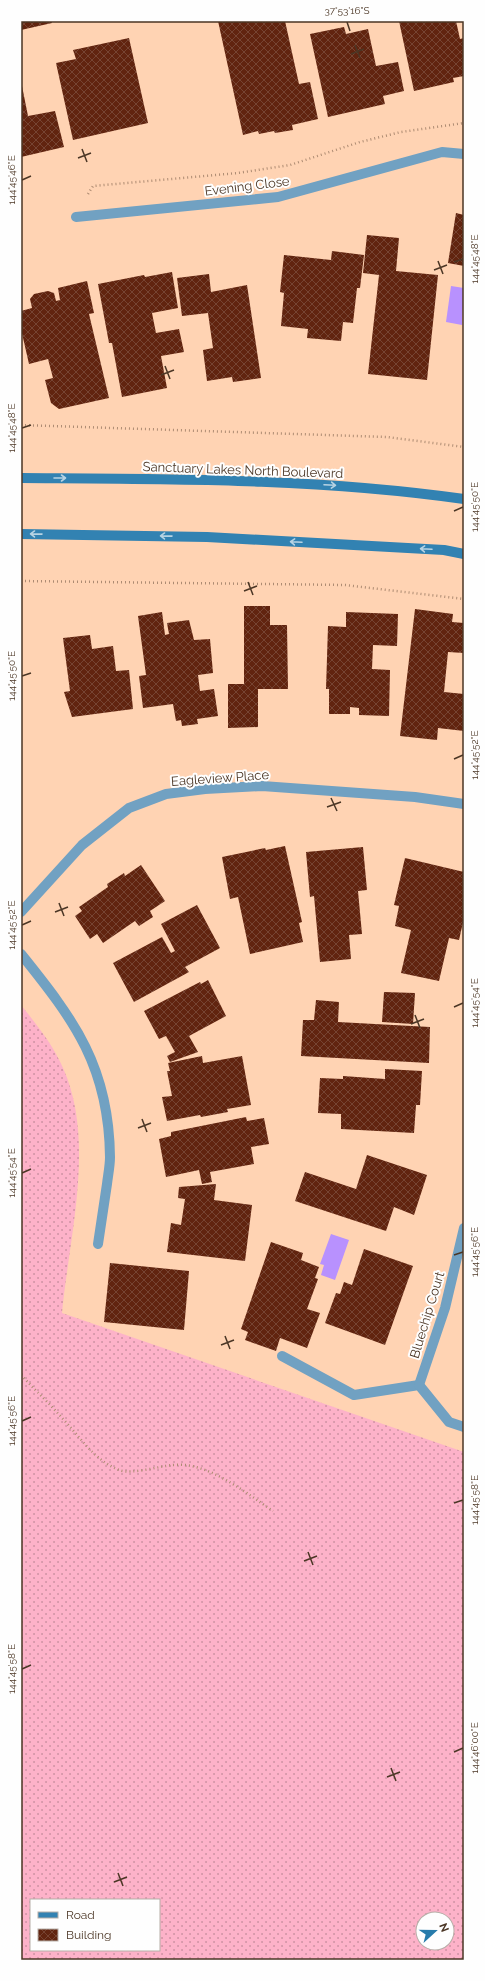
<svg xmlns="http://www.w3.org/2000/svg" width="485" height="1981" viewBox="0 0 485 1981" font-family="Raleway,sans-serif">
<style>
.grass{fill:url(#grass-dots);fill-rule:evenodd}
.water{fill:#b891fe}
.building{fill:url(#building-cross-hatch)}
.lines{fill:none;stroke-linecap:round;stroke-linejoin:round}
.path{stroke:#ad8b72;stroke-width:2.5;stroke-dasharray:1 3;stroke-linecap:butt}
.street{stroke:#71a1c2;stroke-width:10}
.secondary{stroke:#3282b2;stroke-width:10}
.oneway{stroke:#b7d3e3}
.ticks{fill:none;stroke:#4b3625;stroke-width:1.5}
.labels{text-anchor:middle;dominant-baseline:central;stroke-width:4;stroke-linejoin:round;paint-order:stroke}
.street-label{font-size:13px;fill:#4b3625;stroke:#fefefe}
.neatline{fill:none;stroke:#4b3625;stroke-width:1.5}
.ticks-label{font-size:10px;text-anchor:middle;fill:#4b3625}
</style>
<defs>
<pattern id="grass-dots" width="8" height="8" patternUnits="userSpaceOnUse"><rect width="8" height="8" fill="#fdb2c9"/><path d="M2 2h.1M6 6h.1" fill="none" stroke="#cf92a3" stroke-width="1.8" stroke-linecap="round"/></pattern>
<pattern id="building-cross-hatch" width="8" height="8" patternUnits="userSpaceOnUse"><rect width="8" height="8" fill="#61240f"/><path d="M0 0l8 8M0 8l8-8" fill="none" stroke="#764432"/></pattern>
</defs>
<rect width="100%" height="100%" fill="#ffd3b3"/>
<path class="grass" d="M21 1005C37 1025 53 1045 63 1068 96 1141 69 1237 62 1313L464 1452V1960H21ZM31 1900H159V1950H31ZM423 1919H447V1943H423Z"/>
<g class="water">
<polygon points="451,286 464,288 462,325 446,322"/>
<polygon points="331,1234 349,1240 335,1280 321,1275 324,1265 320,1264"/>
</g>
<g class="building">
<polygon points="21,21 51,21 52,23 21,30"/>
<polygon points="218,21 285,21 299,84 310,82 318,119 292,125 293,130 275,133 274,131 259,134 258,131 243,135"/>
<polygon points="399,21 456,21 460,39 464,38 464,76 453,78 454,82 414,91"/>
<polygon points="344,27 346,34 368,29 376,66 398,62 404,91 383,96 385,104 328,117 310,34"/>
<polygon points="129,38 148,123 73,140 56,63 76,59 73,50"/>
<polygon points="22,86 28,116 55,111 64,147 21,157"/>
<polygon points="456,213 464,215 464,266 448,263"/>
<polygon points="367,235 399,238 396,271 438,275 427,380 368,374 379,275 363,273"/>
<polygon points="332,251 364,255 360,288 357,288 353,323 343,322 341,341 307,338 308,329 281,326 284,293 280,292 284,255 331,260"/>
<polygon points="172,272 178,308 152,313 156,333 179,329 184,352 161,356 167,388 122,397 112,343 109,343 98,284 144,275 145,277"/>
<polygon points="209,274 211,292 247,285 261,378 233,382 232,377 207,381 203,350 213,348 208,313 182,316 177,278"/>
<polygon points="87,281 94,313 89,314 109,398 59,409 51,403 45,380 53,378 48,359 29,364 21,329 21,311 32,308 30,299 34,294 48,291 54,293 56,301 60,300 58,288"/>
<polygon points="244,606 270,606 270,625 287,625 288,689 258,689 258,727 228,728 228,684 244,684"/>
<polygon points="415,609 453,614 452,622 464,623 464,653 448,652 444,692 464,694 464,731 438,728 437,740 400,736"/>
<polygon points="162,612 165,635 169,634 167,623 189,620 194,640 210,639 213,673 198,675 200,691 214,689 218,716 197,719 198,724 182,726 181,720 176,721 173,704 143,708 139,676 146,675 138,616"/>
<polygon points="346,612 398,614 397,646 373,645 372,669 390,670 389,716 359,715 359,708 350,707 350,714 329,714 329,689 326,689 328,626 346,627"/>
<polygon points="90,635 92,649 113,646 116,671 129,670 133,709 72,717 64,692 70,691 63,638"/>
<polygon points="285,846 302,922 299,923 303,942 250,954 238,897 230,899 222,857 265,848 266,850"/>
<polygon points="363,847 367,890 358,891 362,934 349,935 351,959 320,962 314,896 310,897 306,852"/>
<polygon points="405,858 464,872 464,918 459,940 449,938 439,981 401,973 411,930 395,926 399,906 394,905"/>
<polygon points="141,865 165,901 150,911 153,917 139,926 135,921 103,943 97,934 90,939 75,916 82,911 79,907 108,887 107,884 124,873 125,876"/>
<polygon points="197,905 220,948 185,967 189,972 134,1002 113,963 162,937 171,953 175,951 161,924"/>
<polygon points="208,980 226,1016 189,1036 198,1052 170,1062 167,1056 175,1052 166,1036 159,1039 144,1011 200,982 201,984"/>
<polygon points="384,992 415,993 413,1024 382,1022"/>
<polygon points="316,1000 339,1002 338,1022 430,1027 429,1063 301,1056 303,1020 314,1020"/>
<polygon points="202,1056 203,1063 242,1056 251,1105 227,1109 228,1112 201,1117 200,1115 167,1121 162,1097 172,1096 167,1071 170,1071 168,1063"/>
<polygon points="385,1069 422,1071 420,1105 416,1105 414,1133 341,1129 341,1114 318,1113 320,1078 343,1079 343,1076 385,1079"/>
<polygon points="246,1117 247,1121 264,1118 269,1144 251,1147 254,1164 210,1172 212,1182 202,1184 199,1170 166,1177 159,1139 171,1136 171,1132"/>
<polygon points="367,1155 427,1175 414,1215 394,1207 386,1231 295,1201 305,1172 356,1189"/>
<polygon points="216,1184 214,1200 252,1205 245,1261 167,1252 171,1223 181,1225 185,1199 178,1198 179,1187"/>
<polygon points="271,1242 303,1253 301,1260 319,1267 315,1278 318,1279 307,1309 320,1313 307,1348 280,1338 276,1351 245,1340 248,1332 241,1329"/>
<polygon points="364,1249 413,1266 385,1345 325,1323 336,1293 340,1294 344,1282 352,1285"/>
<polygon points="110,1263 189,1271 184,1330 104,1322"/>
</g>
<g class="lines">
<g class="path">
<polyline points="88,194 93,186 238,173 290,165 360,142 401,132 464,123"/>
<polyline points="21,425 387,437 464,447"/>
<polyline points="21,581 345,585 464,599"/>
<path d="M21 1375C35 1390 50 1404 63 1419 81 1438 94 1460 119 1470 131 1475 160 1466 173 1465 207 1461 246 1493 273 1511"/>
</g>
<g class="street">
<polyline points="76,217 278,197 442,152 464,154"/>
<polyline points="21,912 82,845 129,808 166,794 205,789 262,786 415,797 464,804"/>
<path d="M21 954C75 1021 109 1067 110 1157 110 1166 108 1175 107 1184 104 1204 101 1224 98 1244"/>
<polyline points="282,1356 354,1395 419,1385 449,1422 464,1427"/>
<polyline points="419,1385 445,1308 464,1228"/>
</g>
<g class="secondary">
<path d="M21 478C169 479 317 478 464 499"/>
<polyline points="21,534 207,537 444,550 464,554"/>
</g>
</g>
<defs><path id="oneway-shaft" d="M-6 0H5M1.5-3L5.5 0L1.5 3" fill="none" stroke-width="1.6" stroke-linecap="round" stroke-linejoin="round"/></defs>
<g class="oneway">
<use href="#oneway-shaft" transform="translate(60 478)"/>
<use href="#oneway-shaft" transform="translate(330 485) rotate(3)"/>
<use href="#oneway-shaft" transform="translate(36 534) rotate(-179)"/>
<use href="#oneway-shaft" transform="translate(166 536) rotate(-179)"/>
<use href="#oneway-shaft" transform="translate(296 542) rotate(-177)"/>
<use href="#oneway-shaft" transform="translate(426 549) rotate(-177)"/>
</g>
<path class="ticks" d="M347 22 350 31M355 45 360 58M351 54 364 49M82 149 87 162M78 158 91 153M22 180 31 176M438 261 443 274M454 262 463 259M434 270 447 265M165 366 170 379M161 375 174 370M22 428 31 425M454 511 463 507M248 582 253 595M244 591 257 586M22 676 31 673M454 759 463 755M331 798 337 811M327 807 341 802M59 903 64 916M55 912 68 907M22 925 31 921M454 1007 463 1003M415 1015 420 1028M411 1024 424 1019M142 1119 147 1132M138 1128 151 1123M22 1173 31 1169M454 1255 463 1252M225 1336 230 1349M221 1345 234 1340M22 1421 31 1417M454 1503 463 1500M308 1552 313 1565M304 1561 317 1556M22 1669 31 1665M454 1752 463 1748M391 1768 396 1781M387 1777 400 1772M118 1873 123 1886M114 1882 127 1877"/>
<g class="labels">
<g class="street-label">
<text transform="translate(247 186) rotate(-7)">Evening Close</text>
<text transform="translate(243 470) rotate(2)">Sanctuary Lakes North Boulevard</text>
<text transform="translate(220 778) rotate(-4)">Eagleview Place</text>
<text transform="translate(427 1315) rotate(-73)">Bluechip Court</text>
</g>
</g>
<rect width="485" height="1981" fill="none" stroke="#fefefe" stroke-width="44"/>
<rect x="30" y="1899" width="130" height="52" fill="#fefefe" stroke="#b6aea7"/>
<rect x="38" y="1912" width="20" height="6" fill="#3282b2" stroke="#b6aea7"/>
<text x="66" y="1919" font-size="12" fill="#4b3625">Road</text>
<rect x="38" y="1929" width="20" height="12" fill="url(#building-cross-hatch)" stroke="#b6aea7"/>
<text x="66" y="1939" font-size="12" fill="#4b3625">Building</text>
<g transform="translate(435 1931) rotate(69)"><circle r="19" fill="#fefefe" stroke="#b6aea7"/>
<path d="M0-3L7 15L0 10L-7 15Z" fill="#277bab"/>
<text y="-6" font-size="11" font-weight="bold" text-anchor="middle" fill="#4b3625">N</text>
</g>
<rect x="22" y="22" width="441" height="1937" class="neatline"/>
<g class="ticks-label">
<text x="347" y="14">37°53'16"S</text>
<text transform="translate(11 180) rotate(-90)" y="4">144°45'46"E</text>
<text transform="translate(474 259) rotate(-90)" y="4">144°45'48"E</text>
<text transform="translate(11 428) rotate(-90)" y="4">144°45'48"E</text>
<text transform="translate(474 507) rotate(-90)" y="4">144°45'50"E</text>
<text transform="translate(11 676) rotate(-90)" y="4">144°45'50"E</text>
<text transform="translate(474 755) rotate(-90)" y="4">144°45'52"E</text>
<text transform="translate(11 925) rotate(-90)" y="4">144°45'52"E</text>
<text transform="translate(474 1003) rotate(-90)" y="4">144°45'54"E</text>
<text transform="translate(11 1173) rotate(-90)" y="4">144°45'54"E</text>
<text transform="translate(474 1252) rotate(-90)" y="4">144°45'56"E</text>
<text transform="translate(11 1421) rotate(-90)" y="4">144°45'56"E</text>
<text transform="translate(474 1500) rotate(-90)" y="4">144°45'58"E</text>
<text transform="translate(11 1669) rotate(-90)" y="4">144°45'58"E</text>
<text transform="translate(474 1748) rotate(-90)" y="4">144°46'00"E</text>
</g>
</svg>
